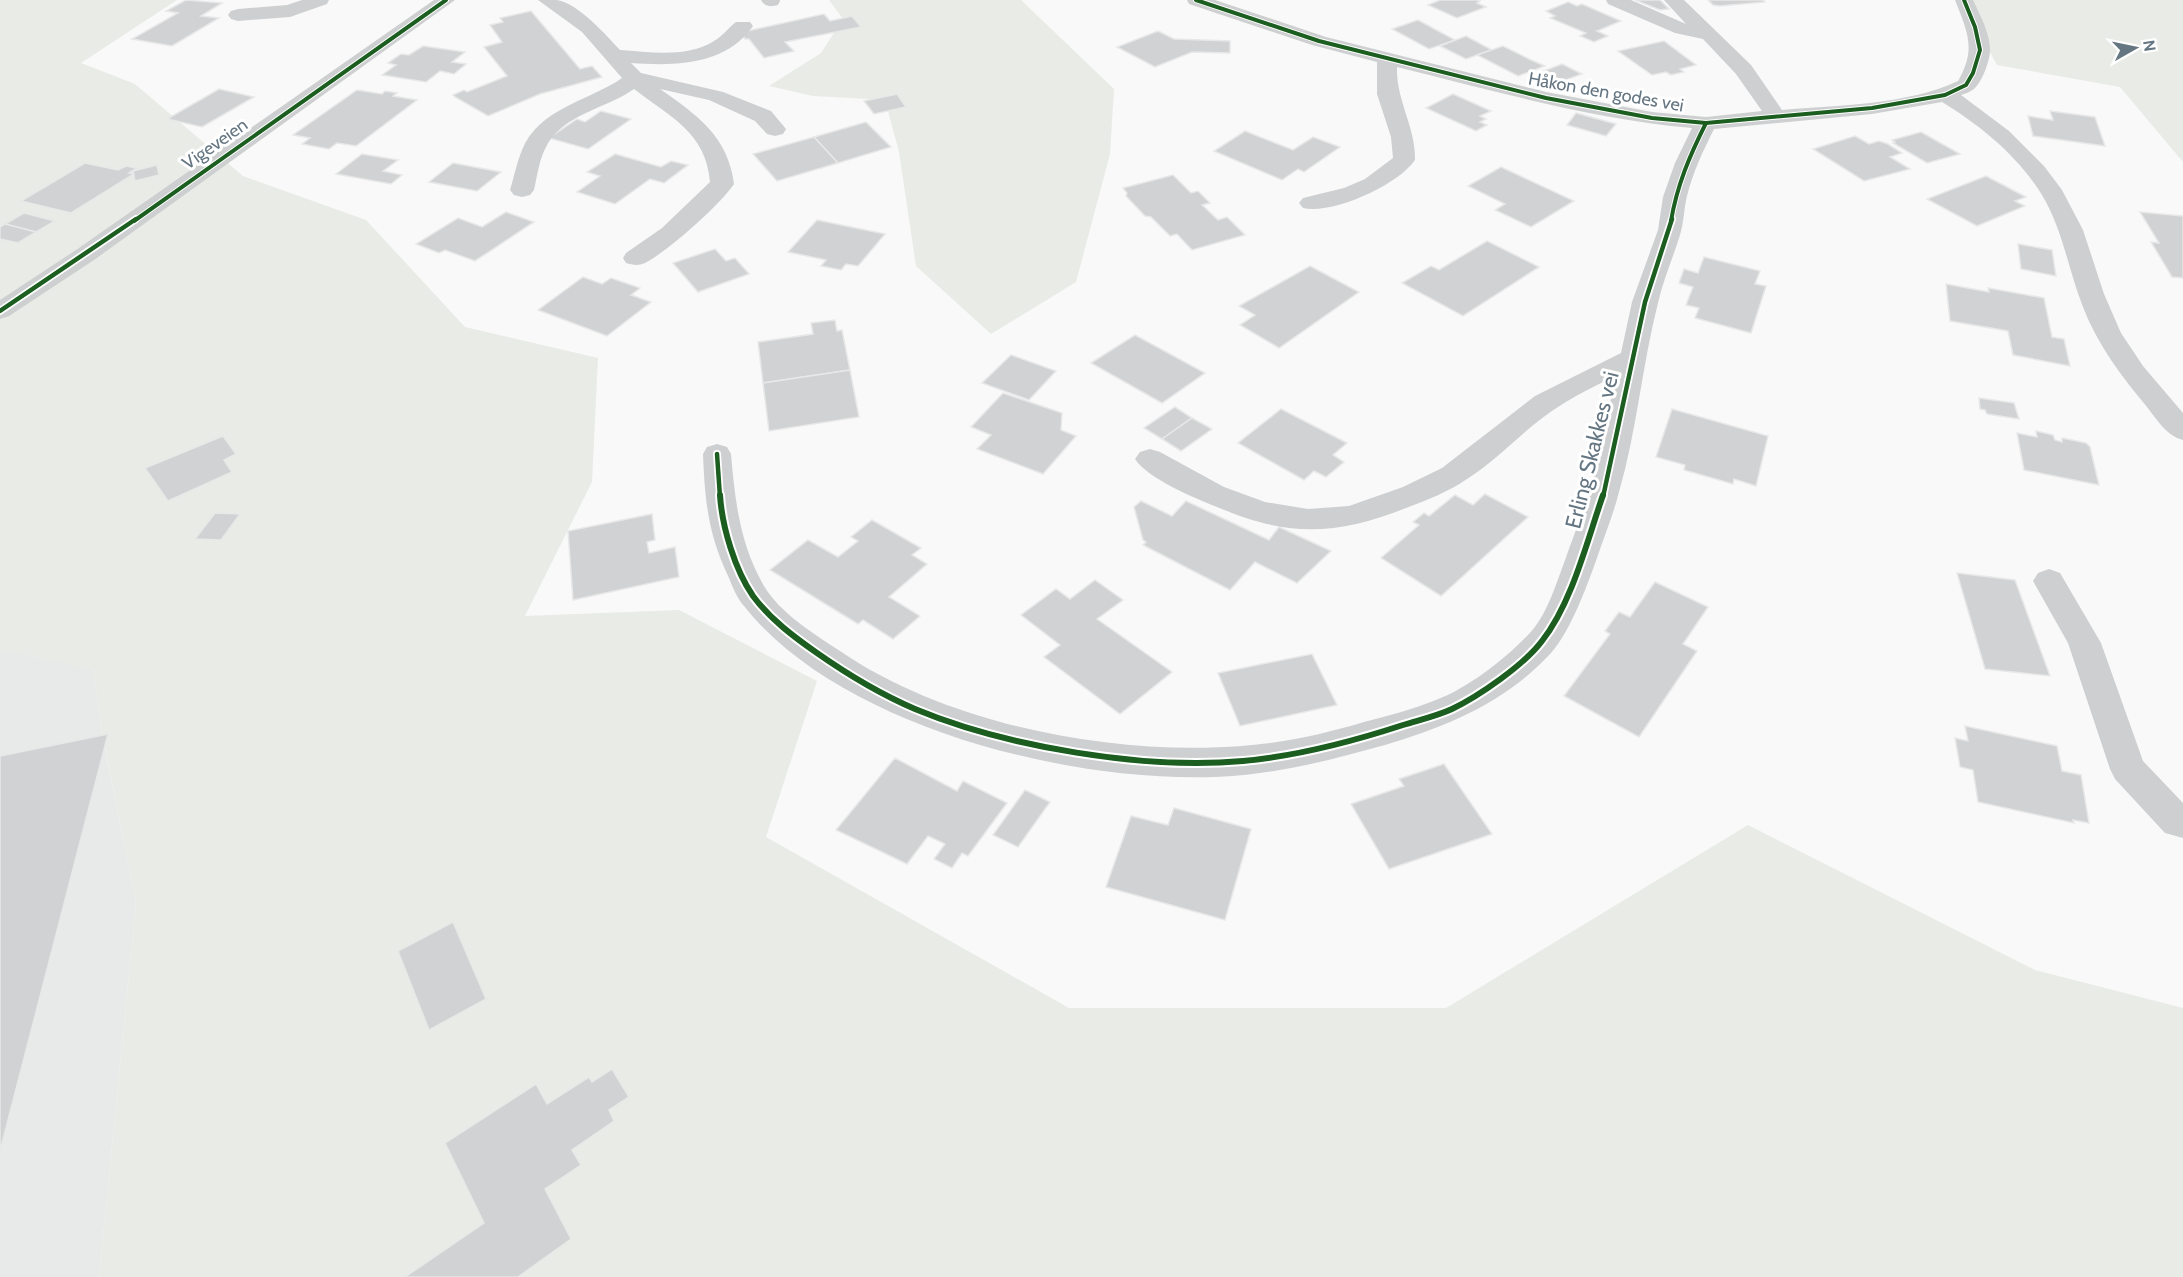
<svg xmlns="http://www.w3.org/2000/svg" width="2183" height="1277" viewBox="0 0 2183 1277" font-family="Cabin,sans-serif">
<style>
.built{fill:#e8e9e9}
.green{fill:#e8ebe6}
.building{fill:#d0d2d3;stroke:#e8e8e8;stroke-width:1.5}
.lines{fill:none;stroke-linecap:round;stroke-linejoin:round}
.minor{fill:#cecfd0;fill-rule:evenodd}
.cycleway-far2-casing{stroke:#fff;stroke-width:6}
.cycleway-far1-casing{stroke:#fff;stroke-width:8}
.cycleway-casing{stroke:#fff;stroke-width:10}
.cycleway-far2{stroke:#1b5e20;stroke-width:4}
.cycleway-far1{stroke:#1b5e20;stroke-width:4.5}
.cycleway{stroke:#1b5e20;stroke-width:6}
.labels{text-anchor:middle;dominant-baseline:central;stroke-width:6;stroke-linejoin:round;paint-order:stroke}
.far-street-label{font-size:18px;fill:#657683;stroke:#fff}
.street-label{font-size:22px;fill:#657683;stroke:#fff}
</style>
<rect width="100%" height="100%" fill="#f9f9f9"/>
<polygon class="built" points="0,649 93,669 102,734 136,902 99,1277 0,1277"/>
<g class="green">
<polygon points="0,0 177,0 81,63 135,84 243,176 366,220 465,327 598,358 592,482 525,616 679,610 817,681 766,837 1069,1008 1446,1008 1748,825 2035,970 2183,1008 2183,1277 99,1277 136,902 102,733 93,670 0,649"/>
<polygon points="829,0 1021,0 1114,89 1110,154 1076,282 991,334 916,266 899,152 885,100 813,96 769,86 821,53 843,19"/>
<polygon points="1967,0 2183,0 2183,162 2120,87 1997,65 1963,2"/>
</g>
<g class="building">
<polygon points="186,0 222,3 201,16 219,18 172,46 132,39 178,13 166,11"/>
<polygon points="1440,0 1477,0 1480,1 1477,3 1486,7 1457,18 1428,5"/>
<polygon points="1635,0 1660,0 1669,9 1660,10"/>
<polygon points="1708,0 1763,0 1765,2 1719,6 1713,5"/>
<polygon points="1568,2 1577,6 1582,4 1621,21 1597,31 1608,36 1594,42 1580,36 1586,33 1550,18 1555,16 1546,11"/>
<polygon points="531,11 580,69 592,66 602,77 540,94 488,116 455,97 453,95 464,90 467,92 507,76 484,47 502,42 490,25 503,22 500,18"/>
<polygon points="824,14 830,21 852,16 861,27 785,42 794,51 764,58 749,39 745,39 742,34 743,32"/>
<polygon points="1418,20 1455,40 1429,49 1392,29"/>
<polygon points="1158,31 1174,39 1230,41 1230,53 1192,52 1155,67 1117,47"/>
<polygon points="1466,36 1492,50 1466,59 1440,46"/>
<polygon points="1664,41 1696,65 1680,69 1684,72 1671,75 1666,72 1652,75 1618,51"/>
<polygon points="423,46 465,52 452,62 466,64 454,74 440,71 426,82 382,75 396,65 388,63 401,54 409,55"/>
<polygon points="1503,46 1529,59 1545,66 1518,76 1477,55"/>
<polygon points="1562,64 1582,74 1557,83 1538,73"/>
<polygon points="219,89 254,97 202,127 167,119"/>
<polygon points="357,90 382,94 385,91 397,93 393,96 417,100 356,146 337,143 329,149 302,144 310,138 293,135"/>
<polygon points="897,94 906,107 874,114 864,101"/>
<polygon points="1453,94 1491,111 1480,116 1486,119 1480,122 1487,125 1476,131 1426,108"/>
<polygon points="601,111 631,119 588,149 549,138 577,119 585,122"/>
<polygon points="2050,111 2095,117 2105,146 2033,136 2028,116 2053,120"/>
<polygon points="1576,113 1616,124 1606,136 1567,125"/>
<polygon points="866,122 891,147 838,163 814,137"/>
<polygon points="1245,131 1293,150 1313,137 1340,147 1304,172 1298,169 1282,180 1214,151"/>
<polygon points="1921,132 1960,154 1927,163 1893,143 1895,142 1892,140"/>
<polygon points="1855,136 1869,144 1879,141 1888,144 1902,153 1890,157 1910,169 1864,181 1813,149"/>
<polygon points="814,137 838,163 777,181 753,154"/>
<polygon points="362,154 398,160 383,171 402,175 391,184 336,174"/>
<polygon points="615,154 661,167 671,161 688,165 664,183 650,179 615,204 577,192 600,176 587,172"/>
<polygon points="85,163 118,170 126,166 137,168 129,173 134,174 71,213 21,201"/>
<polygon points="453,163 501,172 477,191 429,182"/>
<polygon points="157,165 159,175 135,181 133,171"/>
<polygon points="1501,167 1574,201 1531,227 1495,210 1505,204 1468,186"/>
<polygon points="1173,175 1191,193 1198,191 1210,203 1202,205 1218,220 1227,217 1245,235 1192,250 1177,234 1170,236 1151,217 1145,216 1126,196 1127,193 1123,188"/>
<polygon points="1986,176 2026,197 2015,201 2025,206 1977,226 1927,199"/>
<polygon points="506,212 534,222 475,261 445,250 439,253 416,244 458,218 482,227"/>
<polygon points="2140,212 2183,216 2183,278 2172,277 2151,242 2159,243"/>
<polygon points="24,213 55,221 36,232 5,224"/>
<polygon points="817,220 885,234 858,266 846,264 841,270 821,266 826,260 788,252"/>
<polygon points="5,224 36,232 18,243 0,239 0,227"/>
<polygon points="1487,241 1539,267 1463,316 1402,283 1431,266 1439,270"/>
<polygon points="2018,244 2052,250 2056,276 2021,269"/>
<polygon points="715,249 726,261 735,258 749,274 698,292 673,263"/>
<polygon points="1704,257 1760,271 1755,284 1766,286 1751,333 1695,318 1699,308 1686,305 1693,287 1679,283 1684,269 1698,273"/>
<polygon points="1310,266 1359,292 1279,348 1240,325 1255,315 1239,306"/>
<polygon points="583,277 602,284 611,278 640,288 631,295 651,302 607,336 538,310"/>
<polygon points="1946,284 1989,292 1988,288 2044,298 2052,337 2064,339 2070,366 2013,355 2008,331 1950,321"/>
<polygon points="835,320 837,331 842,330 850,370 763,383 758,342 813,334 811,323"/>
<polygon points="1135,335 1205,373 1162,403 1091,363"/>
<polygon points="1011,355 1056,371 1029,400 982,383"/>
<polygon points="850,370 859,417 769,431 763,383"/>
<polygon points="1003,393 1062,413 1061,430 1076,436 1043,474 977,449 991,435 971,427"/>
<polygon points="1979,398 2014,403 2019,419 1987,414 1985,410 1980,409"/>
<polygon points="1175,407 1192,418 1162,439 1144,428"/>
<polygon points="1281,409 1347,443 1333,455 1344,462 1326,477 1314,471 1304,480 1238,443"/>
<polygon points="1672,409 1768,436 1756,486 1734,479 1733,484 1684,470 1685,465 1656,457"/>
<polygon points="1192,418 1212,429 1181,451 1162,439"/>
<polygon points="2036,431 2053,435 2055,440 2062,442 2062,438 2086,443 2090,447 2099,485 2024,470 2017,433 2037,437"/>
<polygon points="223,436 236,454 224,460 232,472 168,501 145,468"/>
<polygon points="1485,494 1528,517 1441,596 1381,558 1419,525 1413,522 1424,513 1429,516 1455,495 1473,505"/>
<polygon points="1141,501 1172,516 1186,501 1269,540 1279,527 1331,551 1297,583 1255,562 1230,590 1143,545 1146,542 1143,540 1134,507"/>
<polygon points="215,513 240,514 221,540 195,539"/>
<polygon points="652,514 655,540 647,542 649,553 675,547 679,577 573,600 568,531"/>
<polygon points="872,520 921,548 912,555 927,564 889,597 920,616 893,639 863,620 858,624 770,570 808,540 838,557 858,541 851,537"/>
<polygon points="1957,573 2015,580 2050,676 1985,669"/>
<polygon points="1095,580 1123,600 1097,619 1172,672 1120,714 1044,657 1060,645 1021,615 1056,589 1070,599"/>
<polygon points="1655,582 1708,607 1683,644 1697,651 1639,737 1564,696 1610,634 1605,631 1619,612 1630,617"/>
<polygon points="1312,654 1337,705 1240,726 1218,673"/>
<polygon points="1965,726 2057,746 2062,771 2081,775 2089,823 2073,820 2074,823 1978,802 1973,770 1960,767 1955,738 1968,741"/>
<polygon points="108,734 0,1151 0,756"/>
<polygon points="895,758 957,791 963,781 1007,803 968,856 962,853 952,868 934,859 945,844 928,836 907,864 836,830"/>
<polygon points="1444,764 1492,834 1389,869 1351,804 1404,786 1399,779"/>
<polygon points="1025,790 1050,802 1018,847 993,835"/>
<polygon points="1174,808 1251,829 1225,920 1106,887 1131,816 1168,825"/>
<polygon points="453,922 486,999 429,1030 398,951"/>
<polygon points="612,1069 629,1097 609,1110 614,1121 572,1150 581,1165 545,1189 571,1239 518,1277 405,1277 484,1223 445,1143 536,1084 547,1104 589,1077 592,1082"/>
</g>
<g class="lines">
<g class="minor">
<polygon points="302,0 329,0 327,4 290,17 238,21 231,19 228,15 231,11 238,9 287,5"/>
<polygon points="434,0 455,0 94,260 9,316 0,319 0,300 76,250"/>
<path d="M538 0C544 0 551 0 557 0 578 3 606 35 620 50 651 52 687 58 714 41 723 36 728 28 736 22H750L753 26C725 66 675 66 631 63L641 73 723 92 771 111 786 129 783 134 775 136 767 134 755 121 709 100 660 89C697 115 728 136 734 184 719 206 668 251 645 263 638 266 633 265 626 263L623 258 626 253 662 228 710 182C706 132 670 117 634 89 606 109 561 114 545 149 539 161 537 177 534 190L530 195 522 197 514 195 510 190C514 177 517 162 522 150 539 108 589 101 622 78L582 32Z"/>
<path d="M761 0H780V1L778 5C770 7 765 7 761 0Z"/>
<path d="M1187 0H1215L1326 37 1546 92 1652 112 1706 117 1762 111 1736 74 1703 39 1675 33 1608 4 1606 0H1631L1686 24 1664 0H1684L1751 65 1782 110C1838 105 1907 105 1958 81 1977 49 1967 31 1955 0H1973C1980 15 1990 33 1990 50 1990 61 1982 82 1974 89 1970 92 1965 94 1961 95L2009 131 2044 166 2062 190 2083 230 2104 294 2121 333 2143 366 2183 413V440C2167 436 2157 420 2147 407 2122 377 2097 344 2083 307 2068 269 2063 230 2042 195 2018 156 1980 125 1942 102L1872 114 1714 129C1703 151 1693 172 1687 196 1684 208 1684 222 1680 235 1673 258 1663 280 1658 303 1642 365 1637 430 1619 492 1614 512 1606 532 1599 552 1589 581 1571 631 1551 653 1505 703 1448 726 1385 745 1338 758 1293 770 1244 775 1091 790 843 731 744 606 737 598 733 588 729 578 708 534 705 502 703 454L707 447 717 444 727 447 731 454C735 501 740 545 764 586 780 613 814 634 840 651 948 725 1112 756 1242 746 1283 743 1324 734 1364 722 1388 716 1413 709 1436 700 1468 688 1504 660 1528 635 1546 617 1555 587 1564 563 1572 539 1582 516 1589 492 1601 455 1607 414 1616 376 1590 388 1564 401 1541 419 1516 438 1494 462 1467 479 1448 492 1427 500 1406 508 1335 536 1287 537 1217 507 1195 498 1148 479 1135 459L1140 452 1150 449 1160 452 1224 487 1265 502 1308 509 1349 506 1403 487 1442 468 1535 396 1621 353 1632 302 1658 230 1663 197 1675 163 1692 128C1592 119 1494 91 1397 67 1396 101 1416 127 1415 160 1398 185 1332 215 1303 208L1299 203 1303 198 1344 188 1365 179 1393 158 1391 137 1377 94V62L1312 45 1189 4Z"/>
<polygon points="2049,569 2060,573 2101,643 2143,761 2183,803 2183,838 2165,833 2115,779 2110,769 2068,643 2033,581 2038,573"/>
</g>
<g class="cycleway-far2-casing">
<g id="cycleway-far2">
<polyline points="1196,0 1319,41 1546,98 1652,118 1706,123 1872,108 1945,95 1966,85 1973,73 1980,50 1975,27 1964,0"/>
<polyline points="134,221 446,0"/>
<path d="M1671 221C1677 185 1690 155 1706 123"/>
</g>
</g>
<g class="cycleway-far1-casing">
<g id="cycleway-far1">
<polyline points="0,311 136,219"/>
<polyline points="717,454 720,497"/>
<polyline points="1603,497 1645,302 1672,219"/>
</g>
</g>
<g class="cycleway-casing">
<path id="cycleway" d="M720 495C722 527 735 570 753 596 770 619 794 637 817 653 847 674 880 694 915 709 1006 747 1145 770 1243 761 1298 756 1351 742 1403 725 1419 720 1437 716 1452 709 1479 696 1524 665 1542 641 1572 603 1587 541 1603 495"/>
</g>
<use href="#cycleway-far2" class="cycleway-far2"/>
<use href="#cycleway-far1" class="cycleway-far1"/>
<use href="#cycleway" class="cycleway"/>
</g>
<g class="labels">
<g class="far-street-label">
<text transform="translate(1606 92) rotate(10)">Håkon den godes vei</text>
<text transform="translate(215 144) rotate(-35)">Vigeveien</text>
</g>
<g class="street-label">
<text transform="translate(1592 450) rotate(-76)">Erling Skakkes vei</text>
</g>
</g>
<g transform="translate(2135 48) rotate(81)" stroke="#ffffff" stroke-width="4.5" paint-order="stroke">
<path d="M0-4.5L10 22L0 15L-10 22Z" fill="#657683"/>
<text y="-9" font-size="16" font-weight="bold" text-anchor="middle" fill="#657683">N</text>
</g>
</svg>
